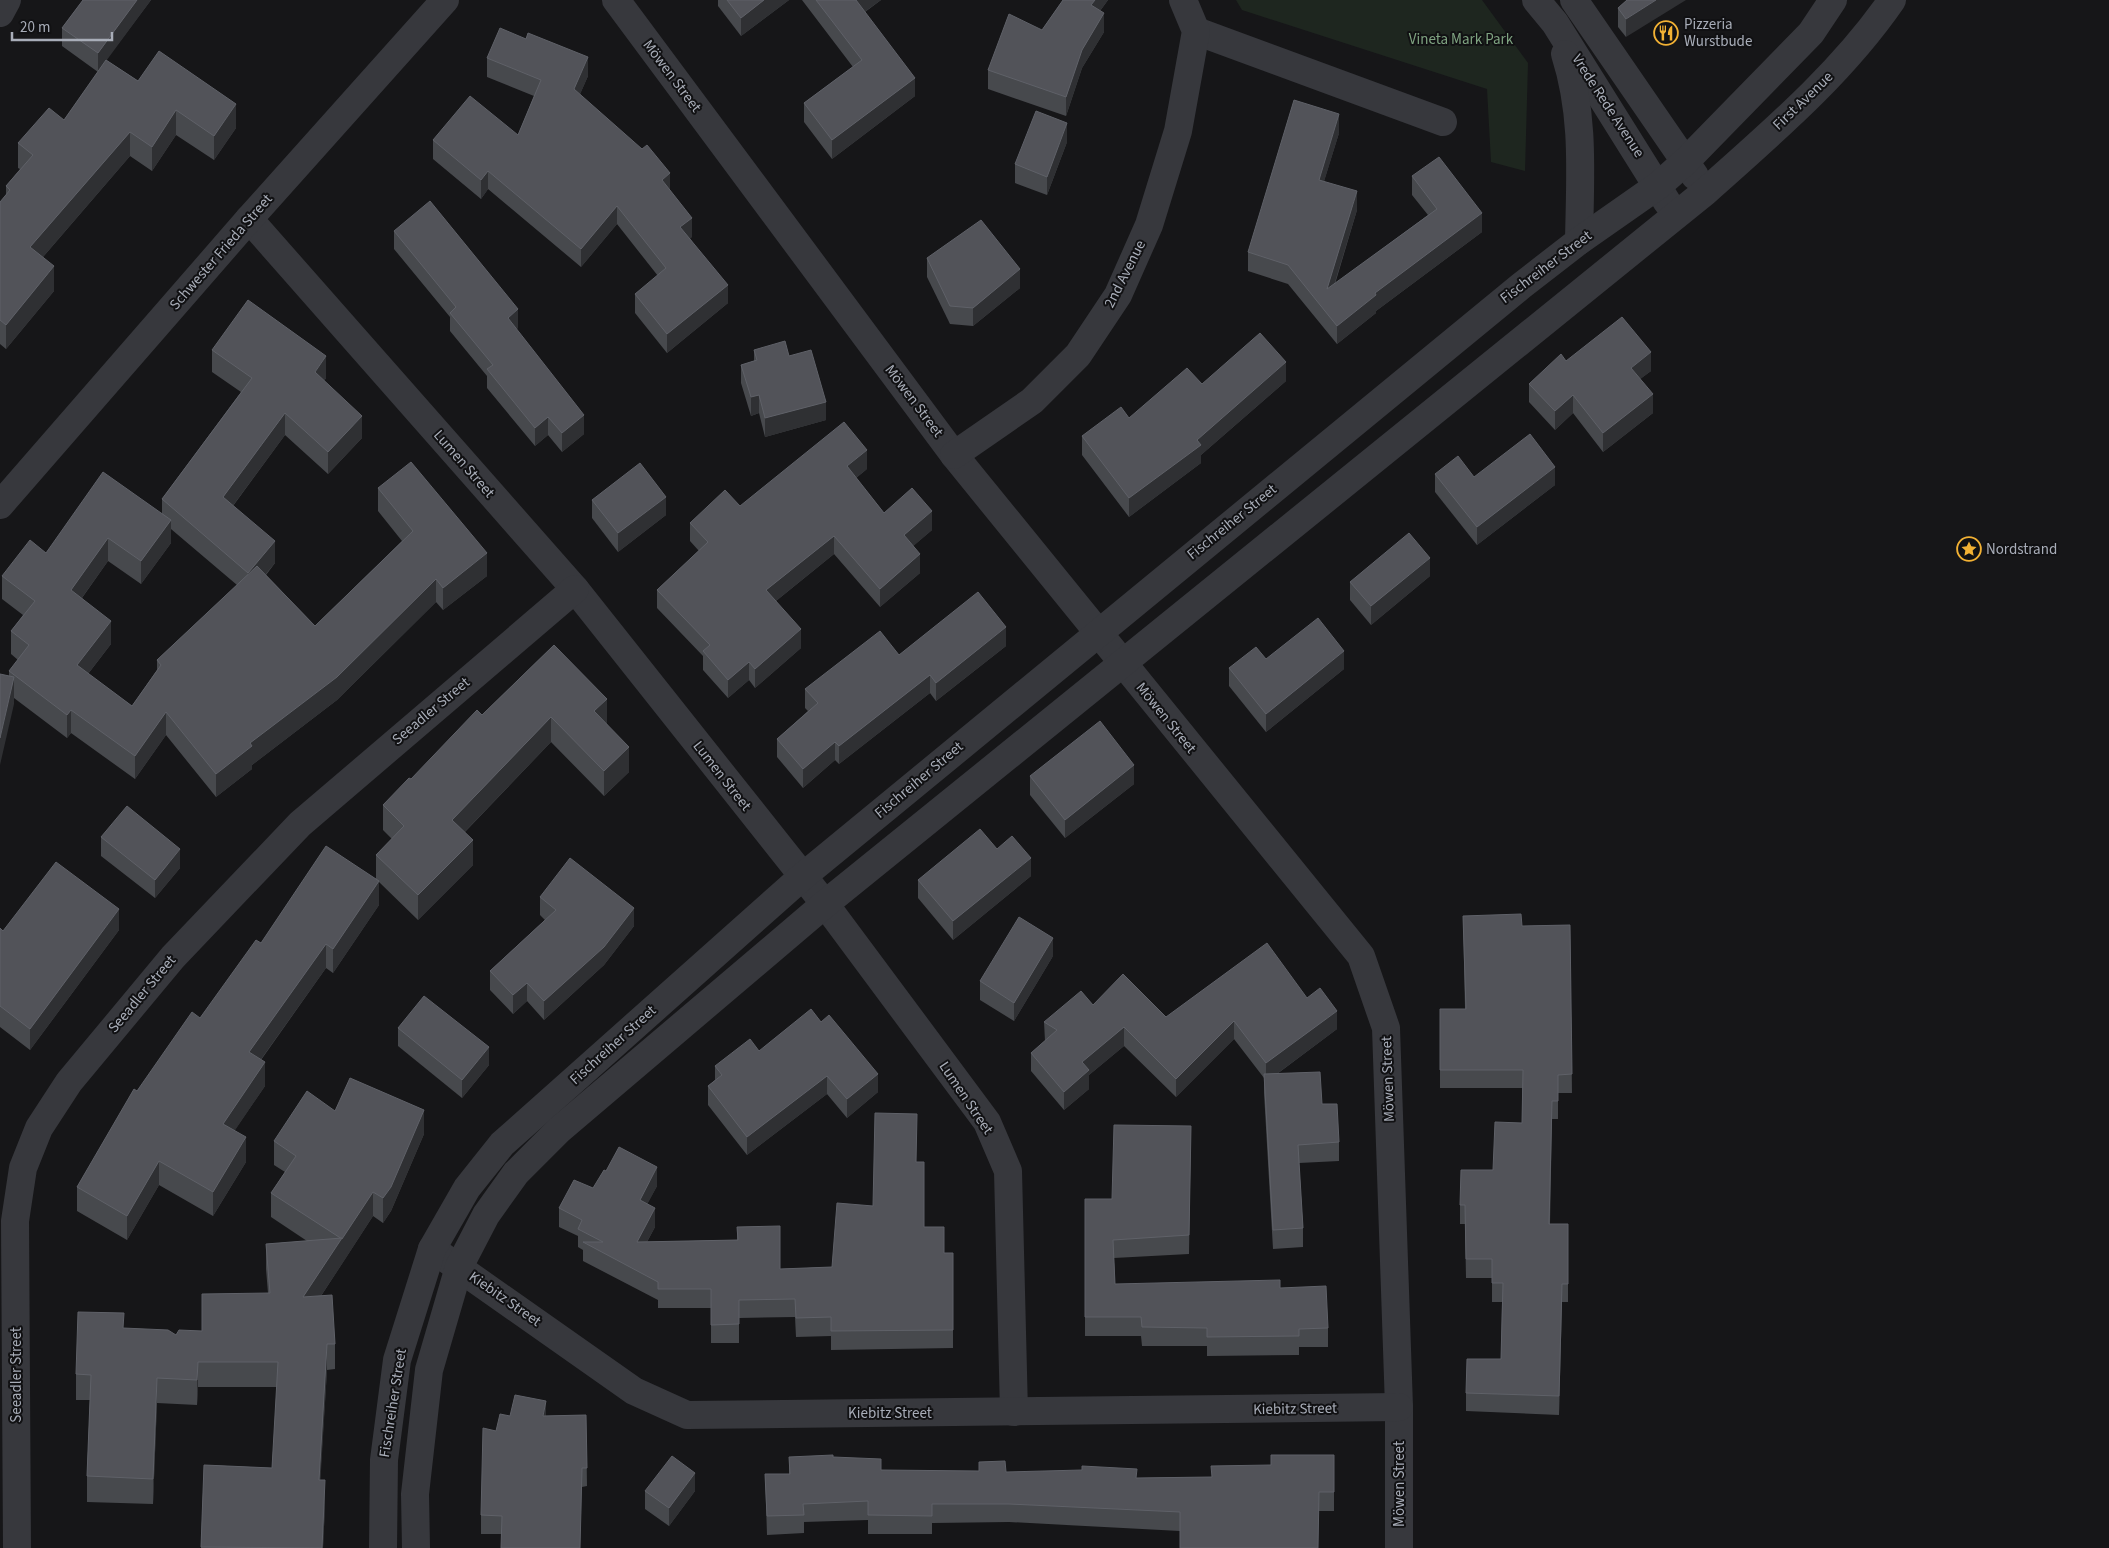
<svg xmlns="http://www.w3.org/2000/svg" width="2109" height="1548" viewBox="0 0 2109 1548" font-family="'Source Sans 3',sans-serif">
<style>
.green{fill:#1e261f}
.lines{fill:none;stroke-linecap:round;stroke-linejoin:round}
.minor{stroke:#37383d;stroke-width:28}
.tertiary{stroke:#37383d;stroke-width:28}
.wall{fill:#47494d;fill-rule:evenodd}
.shaded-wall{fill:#2f3033}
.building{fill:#525359;stroke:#5f6168}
.labels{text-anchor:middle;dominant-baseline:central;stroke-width:4;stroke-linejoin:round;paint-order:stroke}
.poi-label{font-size:15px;fill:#a8adb8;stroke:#111113;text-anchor:start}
.park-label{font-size:15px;fill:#7fa381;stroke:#111113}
.street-label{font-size:15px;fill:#a8adb8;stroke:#111113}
</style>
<rect width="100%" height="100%" fill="#161618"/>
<polygon class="green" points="1236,0 1482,0 1528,63 1525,171 1491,162 1487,89 1242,10"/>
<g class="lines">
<g class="minor">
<polyline points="616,0 954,455 1361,956 1386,1028 1399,1407 1399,1548"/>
<polyline points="1196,31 1443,122"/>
<polyline points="249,219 575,589 825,904 987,1122 1008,1171 1014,1412"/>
<polyline points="954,455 1032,401 1078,355 1118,295 1149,225 1178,131 1196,31 1183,0"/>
<polyline points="0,505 249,219 445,0"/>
<polyline points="432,1249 634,1391 687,1415 1399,1407"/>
<polyline points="17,1548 15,1221 23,1168 39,1128 69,1082 173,957 300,824 575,589"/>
</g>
<g class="tertiary">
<polyline points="1536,0 1555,23 1667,202"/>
<polyline points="1574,0 1695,176"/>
<polyline points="0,13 7,0"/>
<path d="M1565 54C1585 116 1580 177 1579 241"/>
<polyline points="383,1548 384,1460 397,1360 432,1249 467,1188 502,1144 802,877 1521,286 1579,241 1659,185 1686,161 1811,33 1833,0"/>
<path d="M416 1548 415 1494 429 1370 459 1267 486 1215 516 1173 559 1130 825 904 1705 192C1771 133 1841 74 1892 0"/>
</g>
</g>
<g class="wall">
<polygon points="83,0 151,0 106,60 138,81 236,128 214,160 176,135 152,171 130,156 43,257 54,291 6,349 0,344 0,202 6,195 6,186 20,169 18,168 18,143 64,120 98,72 62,46 62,28"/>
<polygon points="718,0 789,0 741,36 718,6"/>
<polygon points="802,0 881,0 865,12 915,96 832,159 804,122 804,103 853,67"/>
<polygon points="1063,0 1108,0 1100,11 1104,32 1082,68 1066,116 988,89 988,70 1042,30"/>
<polygon points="1627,0 1626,37 1618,27 1618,8"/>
<polygon points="487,58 588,76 580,94 670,190 692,237 690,238 728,303 667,353 635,313 635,294 658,276 617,224 581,267 488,189 481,199 433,159 433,140 518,135 534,96 487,77"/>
<polygon points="1339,133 1324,181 1357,210 1335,284 1428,215 1412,195 1412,176 1482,232 1376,311 1376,313 1337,344 1288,284 1248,271 1248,252"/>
<polygon points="1067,142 1047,195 1015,183 1015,164"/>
<polygon points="394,231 518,328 516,329 584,434 562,452 548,435 535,446 487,388 487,376 450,331 450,317 394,249"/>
<polygon points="927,258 1020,288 973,326 950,324 927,277"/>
<path d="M212 350 326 378 324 381 362 438 328 474 285 435 233 506 275 563 266 575 315 626 402 541 378 511V488L487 576 443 610 436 602 337 700 252 765V769L216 797 166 735 135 779 71 733 67 738 14 698V704L9 676V671L18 660 11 654V631L23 615 2 599V576L46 553 162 514V499L241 392 212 372ZM171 529 237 585 157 660V670L132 706 88 674 111 644 82 598 108 561 141 584 171 543Z"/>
<polygon points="754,350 789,356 826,420 765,437 759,413 751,416 741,383 741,365 754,361"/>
<polygon points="1566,361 1651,371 1640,379 1653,413 1603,452 1573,413 1555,430 1529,402 1529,384"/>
<polygon points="1286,381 1201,455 1201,463 1129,517 1082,455 1082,436 1129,418 1202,384"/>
<polygon points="867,469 856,478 884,513 932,530 913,546 920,573 880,607 834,554 776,601 801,648 755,688 749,680 728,698 703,670 703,656 657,608 657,590 699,551 690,541 690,523 740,506"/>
<polygon points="1435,474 1474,477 1555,485 1477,545 1435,492"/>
<polygon points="592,500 666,515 618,552 592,518"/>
<polygon points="1430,576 1371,625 1350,600 1350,582"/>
<polygon points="554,645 607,724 629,772 604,796 551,742 465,832 473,865 418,920 379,882 379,905 333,973 326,968 261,1060 265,1086 234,1131 246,1162 213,1216 159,1185 127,1240 77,1211 77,1187 137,1091 200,1018 261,943 376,879 376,855 392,839 383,830 383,805 482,715"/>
<polygon points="1006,646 936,701 930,693 839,764 835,760 803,788 777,757 777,739 808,711 805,708 805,689 899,655"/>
<polygon points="1266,659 1344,669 1266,732 1229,686 1229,668"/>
<polygon points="1030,776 1134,784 1065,838 1030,795"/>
<polygon points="101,837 180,868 155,898 101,856"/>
<polygon points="1031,876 953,940 918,898 918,880"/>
<polygon points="540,897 634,926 604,965 544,1020 527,1001 513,1014 490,990 490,971 545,920 540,915"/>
<polygon points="1463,916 1522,926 1570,925 1572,1093 1558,1093 1558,1119 1552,1119 1550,1224 1568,1224 1568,1302 1562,1302 1559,1415 1466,1411 1466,1393 1501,1359 1502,1302 1492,1302 1492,1278 1466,1278 1465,1224 1460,1224 1460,1205 1493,1170 1522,1123 1522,1088 1440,1088 1440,1009 1465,1009"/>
<polygon points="0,928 3,931 119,930 30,1050 0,1027"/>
<polygon points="1053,956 1014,1021 980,1000 980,981"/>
<polygon points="1307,998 1337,1029 1277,1074 1322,1104 1339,1142 1339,1161 1299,1163 1303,1228 1303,1247 1273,1249 1264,1093 1264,1078 1234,1039 1176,1097 1124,1046 1089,1075 1089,1089 1064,1110 1031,1071 1031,1053 1045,1041 1044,1022 1093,1005 1166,1017"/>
<polygon points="398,1028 489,1065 462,1098 398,1046"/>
<polygon points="759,1051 878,1092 847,1118 827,1094 747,1155 708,1105 708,1086 715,1080 715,1066"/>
<polygon points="335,1111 424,1134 391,1211 383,1223 373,1216 321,1296 335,1344 335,1369 327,1370 320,1480 325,1506 323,1548 201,1548 204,1465 272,1468 277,1387 198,1387 197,1405 157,1403 153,1504 87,1502 87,1476 90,1400 76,1400 76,1374 124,1328 176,1335 202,1331 268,1293 266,1269 266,1244 307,1241 271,1217 271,1193 285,1172 274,1165 274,1141"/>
<polygon points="1191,1126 1189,1254 1114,1258 1115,1284 1280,1288 1328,1328 1328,1347 1299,1347 1299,1355 1207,1356 1207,1346 1142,1346 1141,1336 1085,1336 1085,1199 1112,1199"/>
<polygon points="917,1162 924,1227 944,1253 953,1253 953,1348 831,1350 831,1336 796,1337 795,1317 739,1318 739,1343 711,1343 711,1308 658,1308 658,1300 583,1261 583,1250 578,1247 578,1236 559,1227 559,1208 593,1188 606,1171 657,1186 647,1204 655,1227 647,1242 737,1240 737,1227 780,1269 832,1267 873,1206"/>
<polygon points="586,1415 587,1486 582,1487 502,1534 481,1534 481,1515 510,1416 546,1416"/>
<polygon points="1334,1455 1334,1511 1319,1511 1180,1531 1009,1522 932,1523 932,1534 868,1534 868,1520 804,1522 804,1533 767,1535 765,1474 789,1474 789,1457 833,1457 881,1470 1006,1472 1137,1478 1211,1477 1271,1465"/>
<polygon points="645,1491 695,1491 669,1526 645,1509"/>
</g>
<g class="shaded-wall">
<polygon points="137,0 151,0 98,72 98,53"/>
<polygon points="764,0 789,0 741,36 741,18"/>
<polygon points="856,0 881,0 856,18"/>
<polygon points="1095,0 1108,0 1091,23 1091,5"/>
<polygon points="1656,0 1686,0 1626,37 1626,19"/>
<polygon points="1104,13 1104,32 1082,68 1066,116 1066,97 1082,50"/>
<polygon points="588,57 588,76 574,108 574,89"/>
<polygon points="915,78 915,96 832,159 832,140"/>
<polygon points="236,104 236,128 214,160 214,136"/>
<polygon points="176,110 176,135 152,171 152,147"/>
<polygon points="1339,114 1339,133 1319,198 1319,180"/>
<polygon points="1067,123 1067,142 1047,195 1047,177"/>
<polygon points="130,132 130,156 30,272 30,247"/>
<polygon points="488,171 488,189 481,199 481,180"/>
<polygon points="670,173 670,191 662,180"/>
<polygon points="1357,191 1357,210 1327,308 1327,289"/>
<polygon points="617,206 617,224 581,267 581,249"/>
<polygon points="1482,213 1482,232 1376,311 1376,313 1337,344 1337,326 1375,293"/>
<polygon points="692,218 692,237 680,245 680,227"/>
<polygon points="54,266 54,291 6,349 6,325"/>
<polygon points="1020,269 1020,288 973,326 973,308"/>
<polygon points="728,285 728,303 667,353 667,334"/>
<polygon points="518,309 518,328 508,336 508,318"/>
<polygon points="1651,352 1651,371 1631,386 1631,368"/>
<polygon points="326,356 326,378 315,394 315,372"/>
<polygon points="1286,362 1286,381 1201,455 1201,463 1129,517 1129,498"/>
<polygon points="1653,394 1653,413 1603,452 1603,433"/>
<polygon points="759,395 759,413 751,416 751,397"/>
<polygon points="1573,395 1573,413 1555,430 1555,411"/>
<polygon points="826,402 826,420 765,437 765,418"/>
<polygon points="285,413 285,435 223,519 223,497"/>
<polygon points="584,415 584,434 562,452 562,433"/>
<polygon points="362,416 362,438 328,474 328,452"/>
<polygon points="548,417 548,435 535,446 535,428"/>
<polygon points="867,450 867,469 847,485 847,466"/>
<polygon points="1555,467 1555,485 1477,545 1477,527"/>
<polygon points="666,497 666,515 618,552 618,533"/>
<polygon points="932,511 932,530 904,554 904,535"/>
<polygon points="171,520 171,543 141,584 141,561"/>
<polygon points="834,536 834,554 766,609 766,590"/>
<polygon points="108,538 108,561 71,613 71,590"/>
<polygon points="275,541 275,563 248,595 248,573"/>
<polygon points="487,553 487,576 443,610 443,588"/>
<polygon points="920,554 920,573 880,607 880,589"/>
<polygon points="1430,558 1430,576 1371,625 1371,606"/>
<polygon points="436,579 436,602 337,700 252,765 252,769 216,797 216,774 250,743"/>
<polygon points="111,621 111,644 77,688 77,665"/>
<polygon points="1006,627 1006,646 936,701 936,683"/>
<polygon points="801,629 801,648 755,688 755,669"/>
<polygon points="1344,651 1344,669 1266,732 1266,714"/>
<polygon points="749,662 749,680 728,698 728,680"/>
<polygon points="930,675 930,693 839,764 839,746"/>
<polygon points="14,677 14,704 0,765 0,738"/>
<polygon points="607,699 607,724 594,736 594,711"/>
<polygon points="71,710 71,733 67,738 67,715"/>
<polygon points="166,712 166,735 135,779 135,756"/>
<polygon points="551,717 551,742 452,845 452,820"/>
<polygon points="835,742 835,760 803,788 803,769"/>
<polygon points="629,747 629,772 604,796 604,771"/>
<polygon points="1134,765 1134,784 1065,838 1065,820"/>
<polygon points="473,840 473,865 418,920 418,895"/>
<polygon points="180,849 180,868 155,898 155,880"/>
<polygon points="1031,858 1031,876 953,940 953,921"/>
<polygon points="379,881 379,905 333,973 333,949"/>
<polygon points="634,908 634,926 604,965 544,1020 544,1001"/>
<polygon points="119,909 119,930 30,1050 30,1029"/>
<polygon points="1053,938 1053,956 1014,1021 1014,1003"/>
<polygon points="326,944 326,968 249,1076 249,1052"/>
<polygon points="527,983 527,1001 513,1014 513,995"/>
<polygon points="1337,1011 1337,1029 1266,1082 1266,1063"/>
<polygon points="1234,1021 1234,1039 1176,1097 1176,1079"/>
<polygon points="1124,1027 1124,1046 1089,1075 1089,1089 1064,1110 1064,1092 1082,1062"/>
<polygon points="489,1047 489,1065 462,1098 462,1080"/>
<polygon points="265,1062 265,1086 223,1148 223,1124"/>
<polygon points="878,1074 878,1092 847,1118 847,1099"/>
<polygon points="827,1076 827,1094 747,1155 747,1137"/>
<polygon points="424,1110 424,1134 391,1211 383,1223 383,1198"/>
<polygon points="246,1137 246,1162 213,1216 213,1192"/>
<polygon points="159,1161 159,1185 127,1240 127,1216"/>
<polygon points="657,1167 657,1186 640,1218 640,1200"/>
<polygon points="373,1192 373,1216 342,1264 342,1239"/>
<polygon points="655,1208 655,1227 637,1260 637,1242"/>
<polygon points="342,1238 342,1264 303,1323 303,1297"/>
<polygon points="1562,1284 1562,1302 1559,1415 1559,1396"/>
<polygon points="327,1344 327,1370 319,1505 319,1480"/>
<polygon points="198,1362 198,1387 197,1405 197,1380"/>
<polygon points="157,1378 157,1403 153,1504 153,1479"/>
<polygon points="546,1401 546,1420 543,1416"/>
<polygon points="582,1468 582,1487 580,1548"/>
<polygon points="695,1473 695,1491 669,1526 669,1508"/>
<polygon points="325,1480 325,1506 323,1548 322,1548"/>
</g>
<g class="building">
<polygon points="83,0 137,0 98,53 62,28"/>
<polygon points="727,0 764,0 741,18"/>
<polygon points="816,0 856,0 915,78 832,140 804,103 862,60"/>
<polygon points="1063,0 1095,0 1091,5 1104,13 1082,50 1066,97 988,70 1009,14 1042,30"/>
<polygon points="1627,0 1656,0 1626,19 1618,8"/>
<polygon points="500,28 526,39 528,33 588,57 574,89 642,149 647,145 670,173 662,180 692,218 680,227 728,285 667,334 635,294 666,268 617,206 581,249 488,171 481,180 433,140 470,96 518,135 541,80 487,58"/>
<polygon points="159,51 236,104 214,136 176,110 152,147 130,132 30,247 54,266 6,325 0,320 0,202 10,190 6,186 33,155 18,143 49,108 64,120 106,60 138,81"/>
<polygon points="1294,100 1339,114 1319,180 1357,191 1327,289 1437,209 1412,176 1439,157 1482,213 1375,293 1376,295 1337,326 1288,265 1248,252"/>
<polygon points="1036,111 1067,123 1047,177 1015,164"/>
<polygon points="430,201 518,309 508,318 584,415 562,433 548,417 535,428 487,369 493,365 450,313 456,307 394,231"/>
<polygon points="981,220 1020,269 973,308 950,306 927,258"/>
<polygon points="248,300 326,356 315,372 362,416 328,452 285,413 223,497 275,541 248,573 162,499 252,378 212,350"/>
<polygon points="1622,317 1651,352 1631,368 1653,394 1603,433 1573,395 1555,411 1529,384 1561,354 1566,361"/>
<polygon points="1260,333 1286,362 1197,440 1201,445 1129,498 1082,436 1121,407 1129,418 1187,368 1202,384"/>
<polygon points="785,341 789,356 811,350 826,402 765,418 759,395 751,397 741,365 757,360 754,350"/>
<polygon points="844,422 867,450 847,466 884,513 912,488 932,511 904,535 920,554 880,589 834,536 766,590 801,629 755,669 749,662 728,680 703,651 710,645 657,590 708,542 690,523 725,490 740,506"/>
<polygon points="1530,434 1555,467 1477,527 1435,474 1458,456 1474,477"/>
<polygon points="411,462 487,553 443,588 436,579 337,677 250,743 252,746 216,774 166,712 135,756 71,710 67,715 9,671 29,645 11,631 35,601 2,576 30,540 46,553 103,472 171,520 141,561 108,538 71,590 111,621 77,665 132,706 161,665 157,660 257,566 315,626 413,531 378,488"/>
<polygon points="640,463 666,497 618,533 592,500"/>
<polygon points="1409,533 1430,558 1371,606 1350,582"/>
<polygon points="978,592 1006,627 936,683 930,675 839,746 835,742 803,769 777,739 818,703 805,689 880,631 899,655"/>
<polygon points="1318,618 1344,651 1266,714 1229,668 1256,647 1266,659"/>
<polygon points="554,645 607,699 594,711 629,747 604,771 551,717 452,820 473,840 418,895 376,855 404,826 383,805 409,778 411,779 477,710 482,715"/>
<polygon points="0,674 14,677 0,738"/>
<polygon points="1100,721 1134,765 1065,820 1030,776"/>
<polygon points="127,806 180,849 155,880 101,837"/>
<polygon points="980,829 997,849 1012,836 1031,858 953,921 918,880"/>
<polygon points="326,846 379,881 333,949 326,944 249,1052 265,1062 223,1124 246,1137 213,1192 159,1161 127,1216 77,1187 134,1089 137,1091 192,1012 200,1018 256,940 261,943"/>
<polygon points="570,858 634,908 604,947 544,1001 527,983 513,995 490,971 556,910 540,897"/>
<polygon points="56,862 119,909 30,1029 0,1006 0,928 3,931"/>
<polygon points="1521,914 1522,926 1570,925 1572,1074 1558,1075 1558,1101 1552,1101 1549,1224 1568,1224 1568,1284 1562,1284 1559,1396 1466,1393 1467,1359 1501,1359 1503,1283 1492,1283 1492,1259 1466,1259 1465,1205 1460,1205 1461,1170 1493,1170 1495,1122 1522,1123 1523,1070 1440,1070 1440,1009 1466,1009 1463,916"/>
<polygon points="1019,917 1053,938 1014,1003 980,981"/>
<polygon points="1267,943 1307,998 1320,988 1337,1011 1266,1063 1234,1021 1176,1079 1124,1027 1082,1062 1089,1070 1064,1092 1031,1053 1057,1030 1044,1022 1081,991 1093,1005 1123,974 1166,1017"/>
<polygon points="424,996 489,1047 462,1080 398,1028"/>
<polygon points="811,1009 821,1022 829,1015 878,1074 847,1099 827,1076 747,1137 708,1086 722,1075 715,1066 750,1039 759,1051"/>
<polygon points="1320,1072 1322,1104 1337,1104 1339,1142 1298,1145 1303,1228 1273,1230 1264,1074"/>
<polygon points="350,1078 424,1110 391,1187 383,1198 373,1192 342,1239 271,1193 296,1156 274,1141 307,1091 335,1111"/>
<polygon points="875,1113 917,1114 916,1162 924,1162 924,1227 944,1227 944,1253 953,1253 953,1330 831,1331 831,1317 796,1318 795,1299 739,1300 739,1324 711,1325 711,1289 658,1289 658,1282 583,1242 603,1242 578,1229 582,1220 559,1208 574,1180 593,1188 604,1170 606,1171 619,1147 657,1167 640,1200 655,1208 637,1242 738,1240 737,1227 780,1226 780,1269 832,1267 837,1203 873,1206"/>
<polygon points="1114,1125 1191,1126 1189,1235 1113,1240 1115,1284 1280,1280 1280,1288 1326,1286 1328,1328 1299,1329 1299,1336 1207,1337 1207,1328 1142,1327 1141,1317 1085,1317 1085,1199 1112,1199"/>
<polygon points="342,1238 303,1297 332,1295 335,1344 327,1344 319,1480 325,1480 322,1548 201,1547 204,1465 272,1468 278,1362 198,1362 197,1380 157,1378 153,1479 87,1476 91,1375 76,1374 78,1312 124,1313 123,1328 168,1330 176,1335 179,1330 202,1331 202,1294 270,1293 266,1244"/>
<polygon points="515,1395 546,1401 543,1416 586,1415 587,1468 582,1468 580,1548 501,1548 502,1516 481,1515 483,1428 496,1431 500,1414 510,1416"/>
<polygon points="833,1455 833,1457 881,1459 881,1470 979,1471 979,1462 1005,1461 1006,1472 1082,1470 1082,1466 1137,1469 1136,1478 1212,1477 1211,1466 1271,1465 1271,1455 1334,1455 1334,1492 1319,1492 1318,1548 1180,1548 1180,1512 1009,1504 932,1504 932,1516 868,1515 868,1501 803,1504 804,1515 767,1516 765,1474 790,1474 789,1457"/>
<polygon points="672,1456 695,1473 669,1508 645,1491"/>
</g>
<defs>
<g id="restaurant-ring" transform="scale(1.25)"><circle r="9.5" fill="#111113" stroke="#f2b134" stroke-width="1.5"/><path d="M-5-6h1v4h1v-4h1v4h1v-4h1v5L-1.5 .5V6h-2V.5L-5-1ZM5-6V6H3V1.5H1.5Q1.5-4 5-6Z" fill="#f2b134"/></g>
<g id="sight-ring" transform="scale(1.25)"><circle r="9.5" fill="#111113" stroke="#f2b134" stroke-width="1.5"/><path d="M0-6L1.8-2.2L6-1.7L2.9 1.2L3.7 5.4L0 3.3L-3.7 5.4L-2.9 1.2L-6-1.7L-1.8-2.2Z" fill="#f2b134"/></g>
</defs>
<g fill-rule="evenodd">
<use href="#restaurant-ring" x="1666" y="33"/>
<use href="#sight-ring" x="1969" y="549"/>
</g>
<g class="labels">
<g class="poi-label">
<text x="1684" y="24">Pizzeria<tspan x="1684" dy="17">Wurstbude</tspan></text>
<text x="1986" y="549">Nordstrand</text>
</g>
<g class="park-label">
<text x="1461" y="39">Vineta Mark Park</text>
</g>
<g class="street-label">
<text transform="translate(672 76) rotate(53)">Möwen Street</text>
<text transform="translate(1803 101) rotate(-44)">First Avenue</text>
<text transform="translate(1608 106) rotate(57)">Vrede Rede Avenue</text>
<text transform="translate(221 252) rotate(-49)">Schwester Frieda Street</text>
<text transform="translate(1546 267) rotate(-37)">Fischreiher Street</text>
<text transform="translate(1125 274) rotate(-63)">2nd Avenue</text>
<text transform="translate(914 401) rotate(53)">Möwen Street</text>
<text transform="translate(464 464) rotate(49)">Lumen Street</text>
<text transform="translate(1232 522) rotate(-39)">Fischreiher Street</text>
<text transform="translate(431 711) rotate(-40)">Seeadler Street</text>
<text transform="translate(1166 718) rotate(51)">Möwen Street</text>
<text transform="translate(722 776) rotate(52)">Lumen Street</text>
<text transform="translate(919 780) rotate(-40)">Fischreiher Street</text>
<text transform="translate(142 994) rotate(-50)">Seeadler Street</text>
<text transform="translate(613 1045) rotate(-42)">Fischreiher Street</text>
<text transform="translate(1388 1079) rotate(-92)">Möwen Street</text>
<text transform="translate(966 1098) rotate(56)">Lumen Street</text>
<text transform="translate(505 1299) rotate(35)">Kiebitz Street</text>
<text transform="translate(16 1375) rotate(-90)">Seeadler Street</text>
<text transform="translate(393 1403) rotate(-81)">Fischreiher Street</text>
<text transform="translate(1295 1409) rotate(-1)">Kiebitz Street</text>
<text x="890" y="1413">Kiebitz Street</text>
<text transform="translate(1399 1484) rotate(-90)">Möwen Street</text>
</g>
</g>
<path d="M12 32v8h100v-8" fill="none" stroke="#a8adb8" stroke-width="2.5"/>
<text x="20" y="32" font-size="15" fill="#a8adb8" stroke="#111113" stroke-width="4" paint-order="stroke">20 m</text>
</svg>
